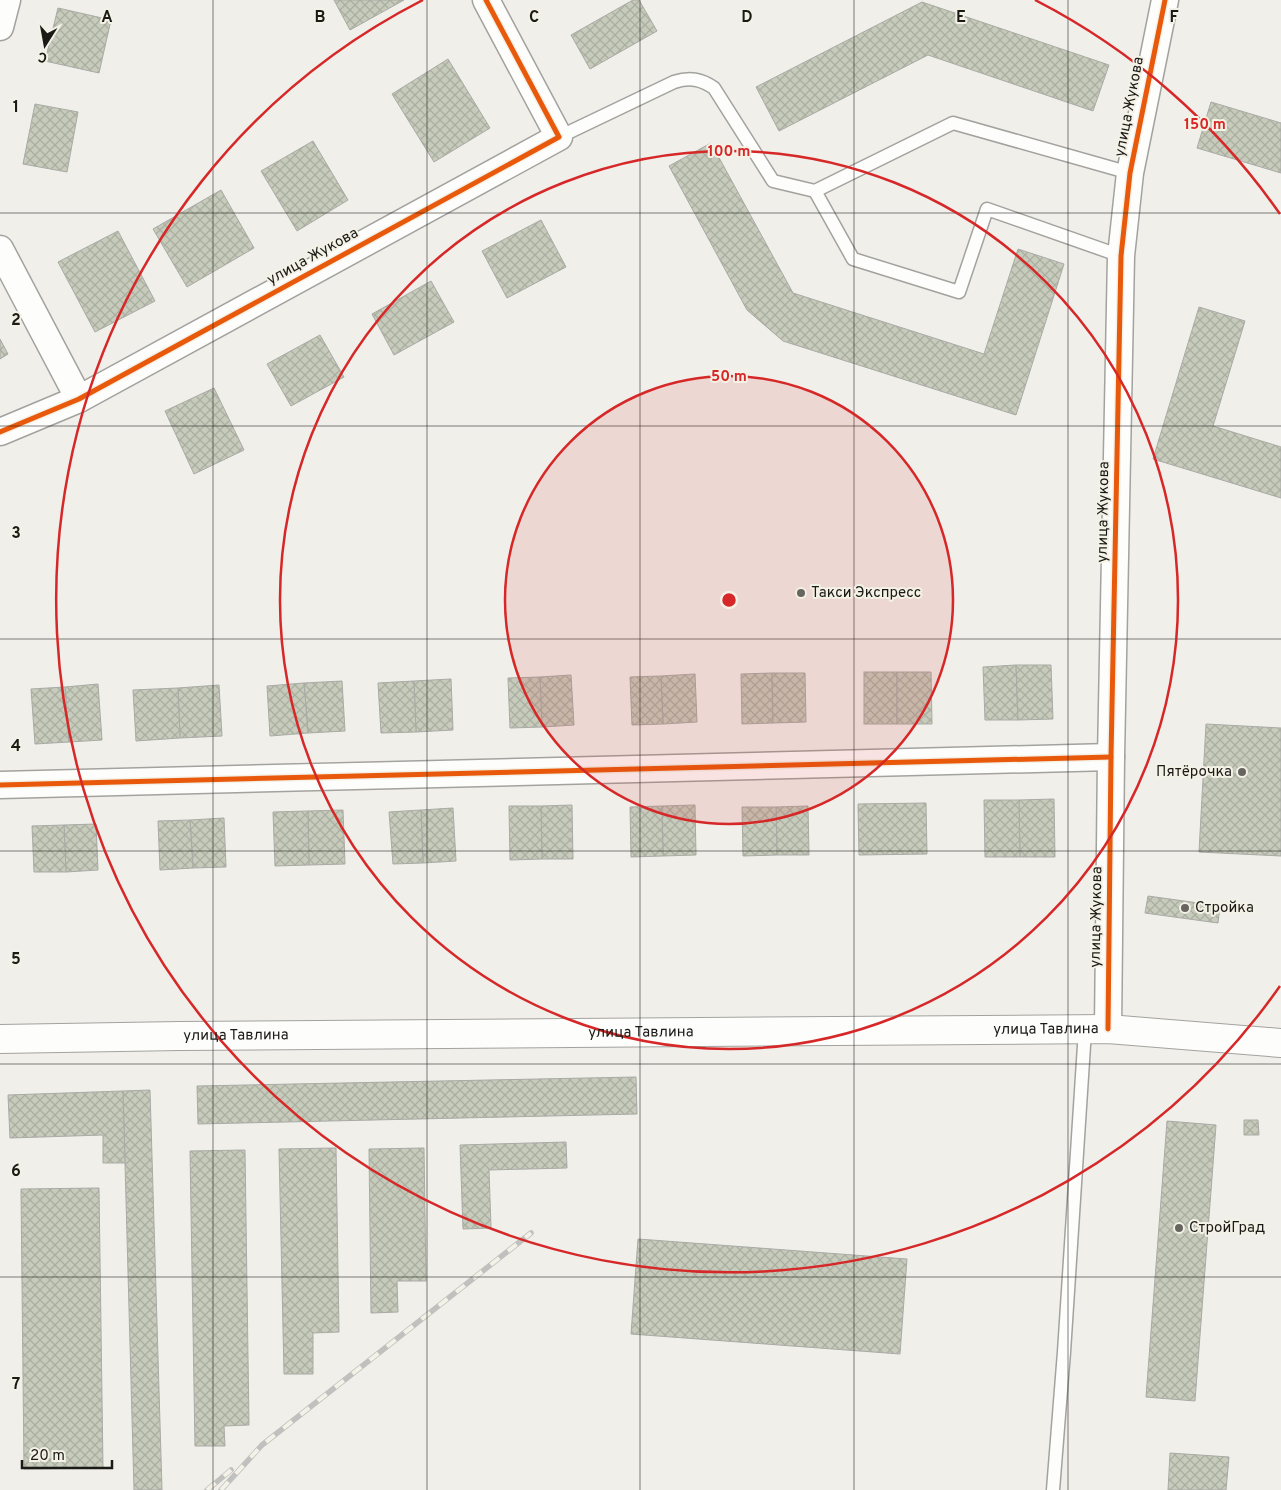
<svg xmlns="http://www.w3.org/2000/svg" width="1281" height="1490" viewBox="0 0 1281 1490" font-family="Overpass,sans-serif">
<style>
.building{fill:url(#building-cross-hatch);stroke:#aaaaa6}
.lines{fill:none;stroke-linecap:round;stroke-linejoin:round}
.service-casing{stroke:#a3a29e;stroke-width:15}
.minor-casing{stroke:#a3a29e;stroke-width:29}
.secondary-casing{stroke:#a3a29e;stroke-width:30}
.service{stroke:#fdfdfc;stroke-width:12}
.minor{stroke:#fdfdfc;stroke-width:26}
.secondary{stroke:#fdfdfc;stroke-width:28}
.rail-casing{stroke:#c0c0bf;stroke-width:5.5}
.rail{stroke:#f4f1e6;stroke-width:4;stroke-dasharray:11;stroke-linecap:butt}
.cycleway-casing{stroke:#f4f1e6;stroke-width:8}
.cycleway{stroke:#e8590c;stroke-width:5}
.grid{fill:none;stroke:#1b1a16;stroke-width:1;stroke-opacity:0.55}
.ring{fill:none;stroke:#d62828;stroke-width:2.5}
.poi-dot{fill:#666560;stroke:#f4f1e6;stroke-width:2}
.labels{text-anchor:middle;dominant-baseline:central;stroke-width:4;stroke-linejoin:round;paint-order:stroke}
.street-label{font-size:15px;fill:#1b1a16;stroke:#f4f1e6}
.poi-label{font-size:15px;fill:#1b1a16;stroke:#f4f1e6;text-anchor:start}
.grid-label{font-size:16px;text-anchor:middle;font-weight:bold;fill:#1b1a16;stroke:#f4f1e6;stroke-width:4;stroke-linejoin:round;paint-order:stroke}
.centre{fill:#d62828;stroke:#f4f1e6;stroke-width:2.5}
.ring-label{font-size:15px;text-anchor:middle;font-weight:bold;fill:#d62828;stroke:#f4f1e6;stroke-width:4;stroke-linejoin:round;paint-order:stroke}
</style>
<defs>
<pattern id="building-cross-hatch" width="8" height="8" patternUnits="userSpaceOnUse" patternTransform="scale(1.25)"><rect width="8" height="8" fill="#c6cbbb"/><path d="M0 0l8 8M0 8l8-8" fill="none" stroke="#aaaea0"/></pattern>
</defs>
<rect width="100%" height="100%" fill="#f0efea"/>
<g class="building">
<polygon points="334,0 404,0 350,30"/>
<polygon points="633,0 639,0 657,31 590,69 571,35"/>
<polygon points="922,2 1109,65 1093,111 928,55 779,131 756,87"/>
<polygon points="58,8 111,20 99,73 45,61"/>
<polygon points="448,59 490,128 434,162 392,94"/>
<polygon points="1211,102 1281,123 1281,173 1197,148"/>
<polygon points="35,104 78,112 67,172 23,164"/>
<polygon points="313,141 348,200 297,231 261,171"/>
<polygon points="711,143 793,293 984,354 1018,249 1064,264 1016,415 783,341 747,310 669,166"/>
<polygon points="221,190 254,248 187,287 153,229"/>
<polygon points="541,220 566,267 507,298 482,251"/>
<polygon points="118,231 155,301 95,332 58,262"/>
<polygon points="431,281 454,322 394,355 372,314"/>
<polygon points="1199,307 1245,321 1213,426 1281,447 1281,498 1153,459"/>
<polygon points="320,335 344,377 291,406 267,364"/>
<polygon points="0,339 8,354 0,359"/>
<polygon points="214,388 244,450 194,474 165,411"/>
<polygon points="1016,665 1018,720 985,720 983,667"/>
<polygon points="1016,665 1051,665 1053,719 1018,720"/>
<rect x="864" y="672" width="33" height="52"/>
<polygon points="897,672 931,672 932,724 897,724"/>
<polygon points="772,673 773,723 742,724 741,674"/>
<polygon points="772,673 805,673 806,722 773,723"/>
<polygon points="695,674 697,722 663,724 661,676"/>
<polygon points="571,675 574,725 542,727 540,677"/>
<polygon points="661,676 663,724 632,725 630,677"/>
<polygon points="540,677 542,727 510,728 508,678"/>
<polygon points="451,679 453,730 416,732 414,681"/>
<polygon points="342,681 345,731 308,733 304,683"/>
<polygon points="414,681 416,732 381,733 378,683"/>
<polygon points="304,683 308,733 270,736 267,686"/>
<polygon points="98,684 102,740 69,742 65,687"/>
<polygon points="219,685 222,736 180,738 178,688"/>
<polygon points="65,687 69,742 35,744 31,689"/>
<polygon points="178,688 180,738 136,741 133,690"/>
<polygon points="1206,724 1281,728 1281,856 1199,852"/>
<polygon points="1054,799 1055,857 1020,857 1019,800"/>
<polygon points="984,800 1019,800 1020,857 985,857"/>
<polygon points="926,803 927,854 859,855 858,804"/>
<polygon points="572,805 573,859 542,859 541,806"/>
<polygon points="695,805 696,855 663,856 662,806"/>
<polygon points="509,806 541,806 542,859 510,860"/>
<polygon points="662,806 663,856 631,857 630,807"/>
<polygon points="808,806 809,855 777,855 776,807"/>
<polygon points="742,807 776,807 777,855 743,856"/>
<polygon points="453,808 456,861 423,863 421,810"/>
<polygon points="343,810 345,864 309,865 308,811"/>
<polygon points="421,810 423,863 393,864 389,812"/>
<polygon points="308,811 309,865 275,866 273,812"/>
<polygon points="224,818 226,867 193,868 190,820"/>
<polygon points="190,820 193,868 160,870 158,821"/>
<polygon points="96,824 98,870 66,872 64,825"/>
<polygon points="64,825 66,872 34,872 32,826"/>
<polygon points="1148,896 1220,906 1218,923 1145,913"/>
<polygon points="636,1077 637,1114 198,1124 197,1086"/>
<polygon points="150,1090 162,1490 134,1490 123,1091"/>
<polygon points="123,1091 125,1163 103,1163 103,1135 10,1138 8,1095"/>
<polygon points="1244,1120 1258,1120 1259,1135 1244,1135"/>
<polygon points="1167,1121 1216,1125 1195,1401 1146,1397"/>
<polygon points="566,1142 567,1168 489,1170 491,1228 463,1229 460,1145"/>
<polygon points="336,1148 339,1332 313,1333 313,1374 284,1374 279,1149"/>
<polygon points="424,1148 426,1281 397,1281 398,1312 371,1313 369,1149"/>
<polygon points="245,1150 249,1425 224,1426 225,1446 195,1446 190,1151"/>
<polygon points="99,1188 103,1468 24,1469 21,1189"/>
<polygon points="638,1239 907,1259 900,1354 631,1334"/>
<polygon points="1170,1453 1229,1457 1226,1490 1168,1490"/>
</g>
<g class="lines">
<g class="service-casing">
<g id="service">
<path d="M559 137 674 82C690 77 701 79 714 88L773 181 815 191"/>
<polyline points="1121,256 987,209 959,292 853,259 815,191 953,123 1130,173"/>
<polyline points="1053,1490 1064,1352 1085,1030"/>
</g>
</g>
<g class="minor-casing">
<g id="minor">
<polyline points="0,27 7,0"/>
<polyline points="0,249 79,399"/>
<polyline points="0,432 79,399 559,137 486,0"/>
<polyline points="0,785 1111,757"/>
<polyline points="1108,1029 1111,757 1121,256 1130,173 1165,0"/>
</g>
</g>
<g class="secondary-casing">
<g id="secondary">
<path id="s1" d="M0 1039 180 1036 1108 1029 1281 1043"/>
</g>
</g>
<use href="#service" class="service"/>
<use href="#minor" class="minor"/>
<use href="#secondary" class="secondary"/>
<g class="rail-casing">
<g id="rail">
<polyline points="207,1490 231,1470"/>
<polyline points="221,1490 262,1445 531,1233"/>
</g>
</g>
<use href="#rail" class="rail"/>
<g class="cycleway-casing">
<g id="cycleway">
<polyline points="0,432 79,399 559,137 486,0"/>
<polyline points="0,785 1111,757"/>
<polyline points="1108,1029 1111,757 1121,256 1130,173 1165,0"/>
</g>
</g>
<use href="#cycleway" class="cycleway"/>
</g>
<path class="grid" d="M213 0V1490M427 0V1490M640 0V1490M854 0V1490M1068 0V1490M0 213H1281M0 426H1281M0 639H1281M0 851H1281M0 1064H1281M0 1277H1281"/>
<circle cx="729" cy="600" r="224" fill="#d62828" fill-opacity=".12"/>
<g class="ring">
<circle cx="729" cy="600" r="224"/>
<circle cx="729" cy="600" r="449"/>
<path d="M1280 986A673 673 0 1 1 423 0M1035 0A673 673 0 0 1 1280 214"/>
</g>
<g class="poi-dot">
<circle cx="801" cy="593" r="5"/>
<circle cx="1242" cy="772" r="5"/>
<circle cx="1185" cy="908" r="5"/>
<circle cx="1179" cy="1228" r="5"/>
</g>
<g class="labels">
<g class="street-label">
<text transform="translate(1130 107) rotate(-79)">улица Жукова</text>
<text transform="translate(313 257) rotate(-29)">улица Жукова</text>
<text transform="translate(1104 512) rotate(-89)">улица Жукова</text>
<text transform="translate(1097 917) rotate(-89)">улица Жукова</text>
<text stroke="none"><textPath href="#s1" startOffset="1046">улица Тавлина</textPath></text>
<text stroke="none"><textPath href="#s1" startOffset="641">улица Тавлина</textPath></text>
<text stroke="none"><textPath href="#s1" startOffset="236">улица Тавлина</textPath></text>
</g>
<g class="poi-label">
<text x="811" y="593">Такси Экспресс</text>
<text x="1232" y="772" text-anchor="end">Пятёрочка</text>
<text x="1195" y="908">Стройка</text>
<text x="1189" y="1228">СтройГрад</text>
</g>
</g>
<g class="grid-label">
<text x="107" y="22">A</text>
<text x="320" y="22">B</text>
<text x="534" y="22">C</text>
<text x="747" y="22">D</text>
<text x="961" y="22">E</text>
<text x="1174" y="22">F</text>
<text x="16" y="112">1</text>
<text x="16" y="325">2</text>
<text x="16" y="538">3</text>
<text x="16" y="751">4</text>
<text x="16" y="964">5</text>
<text x="16" y="1176">6</text>
<text x="16" y="1389">7</text>
</g>
<circle cx="729" cy="600" r="8" class="centre"/>
<g class="ring-label">
<text x="1205" y="129">150 m</text>
<text x="729" y="156">100 m</text>
<text x="729" y="381">50 m</text>
</g>
<g transform="translate(45 45) rotate(191)" stroke="#f4f1e6" stroke-width="4" paint-order="stroke">
<path d="M0-4L9 19L0 12L-9 19Z" fill="#1b1a16"/>
<text y="-8" font-size="14" font-weight="bold" text-anchor="middle" fill="#1b1a16">С</text>
</g>
<path d="M22 1460v8h90v-8" fill="none" stroke="#1b1a16" stroke-width="2.5"/>
<text x="30" y="1460" font-size="15" fill="#1b1a16" stroke="#f4f1e6" stroke-width="4" paint-order="stroke">20 m</text>
</svg>
